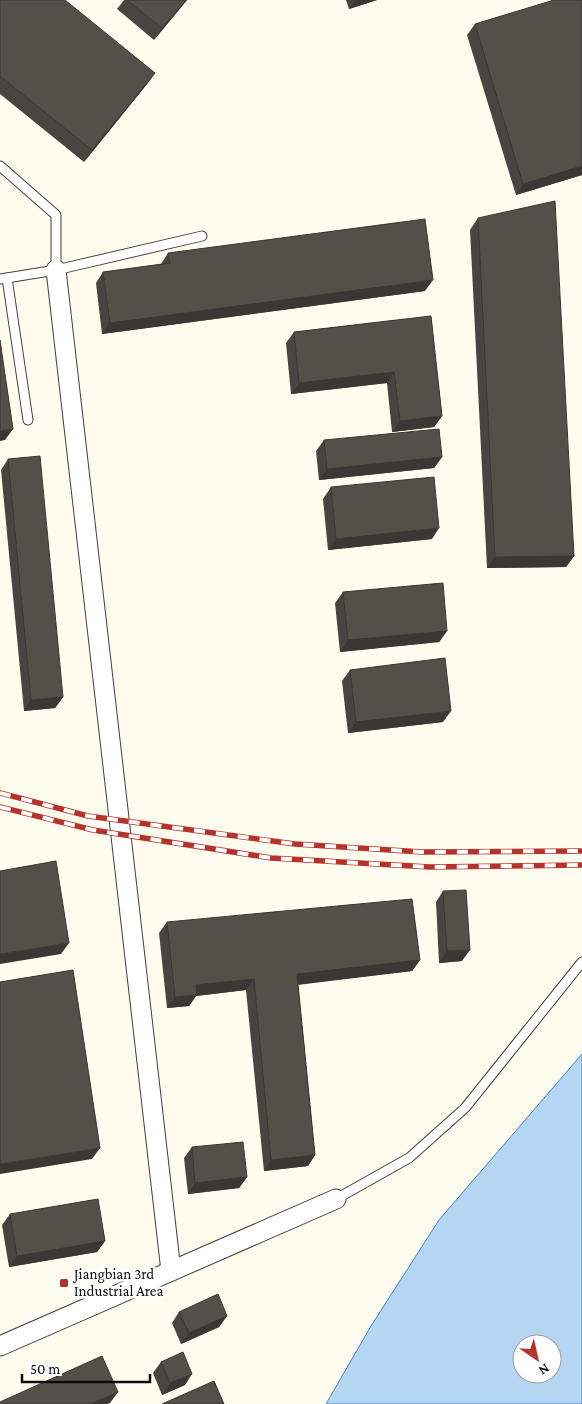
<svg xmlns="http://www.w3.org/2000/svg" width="582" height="1404" viewBox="0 0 582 1404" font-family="'Crimson Pro',serif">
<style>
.water{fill:#b5d6f3;stroke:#4084c6;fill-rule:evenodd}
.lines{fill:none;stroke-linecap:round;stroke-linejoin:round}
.service-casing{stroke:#404040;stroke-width:11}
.minor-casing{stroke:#404040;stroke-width:21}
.service{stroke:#fff;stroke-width:9}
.minor{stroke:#fff;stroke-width:19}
.rail-casing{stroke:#b6332d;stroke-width:5.5}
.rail{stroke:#fff;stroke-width:4;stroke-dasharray:11;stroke-linecap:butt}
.wall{fill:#494440}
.shaded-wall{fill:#3c3734}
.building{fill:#554f4a;stroke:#3c3734}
.poi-dot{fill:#b6332d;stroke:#fff;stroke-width:2}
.labels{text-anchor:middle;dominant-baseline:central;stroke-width:5;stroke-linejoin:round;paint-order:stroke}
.poi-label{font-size:15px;fill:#0d0d0d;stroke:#fff;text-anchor:start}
</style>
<rect width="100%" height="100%" fill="#fefcee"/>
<path class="water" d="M582 1054V1404H326L371 1326 439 1220ZM522 1344H552V1374H522Z"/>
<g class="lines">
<g class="service-casing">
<g id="service">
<polyline points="0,166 56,215 56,270"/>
<polyline points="7,278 28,420"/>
<polyline points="0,279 56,270 202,236"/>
<polyline points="336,1199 409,1158 465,1108 582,962"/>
</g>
</g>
<g class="minor-casing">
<g id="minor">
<polyline points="56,270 171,1271"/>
<polyline points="0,1346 336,1199"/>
</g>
</g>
<use href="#service" class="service"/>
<use href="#minor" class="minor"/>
<g class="rail-casing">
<g id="rail">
<polyline points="0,793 88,816 295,844 422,852 582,851"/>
<polyline points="0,807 93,830 271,858 430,867 582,865"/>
</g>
</g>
<use href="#rail" class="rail"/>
</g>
<g class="wall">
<polygon points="0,0 155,73 147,84 84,162 0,94"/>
<polygon points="124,0 187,0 154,40 117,9"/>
<polygon points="346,0 377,0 349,9"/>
<polygon points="582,0 582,175 516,195 467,35 475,24"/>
<polygon points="478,218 574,556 566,567 487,568 470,230"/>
<polygon points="168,253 425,291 102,334 96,283 103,272 161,264"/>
<polygon points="431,316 442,416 434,427 392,432 387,383 291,394 286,343 294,332"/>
<polygon points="324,440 442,457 434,468 319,480 316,451"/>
<polygon points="8,459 63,697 55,708 24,711 1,470"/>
<polygon points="331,487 432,539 328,550 323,499"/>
<polygon points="343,592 447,631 439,642 340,652 335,603"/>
<polygon points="350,670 443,722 348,733 342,681"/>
<polygon points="443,891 462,961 439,963 436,902"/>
<polygon points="167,922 420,960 412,971 298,984 315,1155 308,1166 264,1171 246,990 196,996 189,1006 167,1008 159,933"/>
<polygon points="192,1147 247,1177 239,1188 188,1194 184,1158"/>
<polygon points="10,1214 105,1241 97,1252 9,1267 2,1225"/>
<polygon points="179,1312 227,1316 219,1327 181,1344 172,1323"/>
<polygon points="161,1362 185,1385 162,1395 153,1373"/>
</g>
<g class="shaded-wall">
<polygon points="186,0 187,0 154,40 162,28"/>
<polygon points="355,0 377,0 349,9"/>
<polygon points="155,73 147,84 84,162 92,150"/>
<polygon points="582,166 582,175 516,195 523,184"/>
<polygon points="433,280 425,291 102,334 110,323"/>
<polygon points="394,372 387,383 291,394 299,383"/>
<polygon points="442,416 434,427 392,432 400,421"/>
<polygon points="13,429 5,440 0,441 0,431"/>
<polygon points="442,457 434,468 319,480 327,469"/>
<polygon points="439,528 432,539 328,550 336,539"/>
<polygon points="574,556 566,567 487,568 495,557"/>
<polygon points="447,631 439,642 340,652 348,640"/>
<polygon points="63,697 55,708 24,711 31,700"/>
<polygon points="451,711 443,722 348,733 356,722"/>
<polygon points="69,943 61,954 0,964 0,954"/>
<polygon points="470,950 462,961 439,963 447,951"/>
<polygon points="420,960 412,971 289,986 297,974"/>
<polygon points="254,979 246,990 196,996 189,1006 167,1008 175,997 196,985"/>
<polygon points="100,1148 92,1159 0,1174 0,1164"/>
<polygon points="315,1155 308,1166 264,1171 271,1160"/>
<polygon points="247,1177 239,1188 188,1194 195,1183"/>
<polygon points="105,1241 97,1252 9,1267 17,1256"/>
<polygon points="227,1316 219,1327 181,1344 189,1333"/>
<polygon points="192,1374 185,1385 162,1395 170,1383"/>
<polygon points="118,1392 110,1403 107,1404 90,1404"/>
</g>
<g class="building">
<polygon points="0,0 65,0 155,73 92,150 0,76"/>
<polygon points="127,0 186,0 162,28"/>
<polygon points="554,0 582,0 582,166 523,184 475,24"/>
<polygon points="555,201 574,556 495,557 478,218"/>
<polygon points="425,219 433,280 110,323 103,272 170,263 168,253"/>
<polygon points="431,316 442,416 400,421 394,372 299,383 294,332"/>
<polygon points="0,340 13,429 0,431"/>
<polygon points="439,429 442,457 327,469 324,440"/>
<polygon points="40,456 63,697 31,700 8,459"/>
<polygon points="434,477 439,528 336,539 331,487"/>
<polygon points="443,583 447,631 348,640 343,592"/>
<polygon points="445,658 451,711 356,722 350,670"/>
<polygon points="56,861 69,943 0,954 0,871"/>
<polygon points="466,890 470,950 447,951 443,891"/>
<polygon points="412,899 420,960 297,974 315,1155 271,1160 254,979 196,985 197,995 175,997 167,922"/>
<polygon points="73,970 100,1148 0,1164 0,982"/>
<polygon points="243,1142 247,1177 195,1183 192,1147"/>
<polygon points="98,1199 105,1241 17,1256 10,1214"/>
<polygon points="218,1294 227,1316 189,1333 179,1312"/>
<polygon points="183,1352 192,1374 170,1383 161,1362"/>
<polygon points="102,1356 118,1392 90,1404 0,1404 0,1402"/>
<polygon points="214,1381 224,1404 162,1404"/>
</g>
<rect class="poi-dot" x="59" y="1278" width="10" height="10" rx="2.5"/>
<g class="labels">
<g class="poi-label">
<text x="74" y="1274">Jiangbian 3rd<tspan x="74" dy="17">Industrial Area</tspan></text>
</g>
</g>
<g transform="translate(537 1359) rotate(146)"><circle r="24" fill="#ffffff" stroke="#9e9e9e"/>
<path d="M0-4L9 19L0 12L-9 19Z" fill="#b6332d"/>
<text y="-8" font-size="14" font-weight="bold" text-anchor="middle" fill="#0d0d0d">N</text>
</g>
<path d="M22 1374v8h128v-8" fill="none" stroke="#0d0d0d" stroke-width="2.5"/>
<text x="30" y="1374" font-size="15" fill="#0d0d0d" stroke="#ffffff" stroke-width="4" paint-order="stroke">50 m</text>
</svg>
